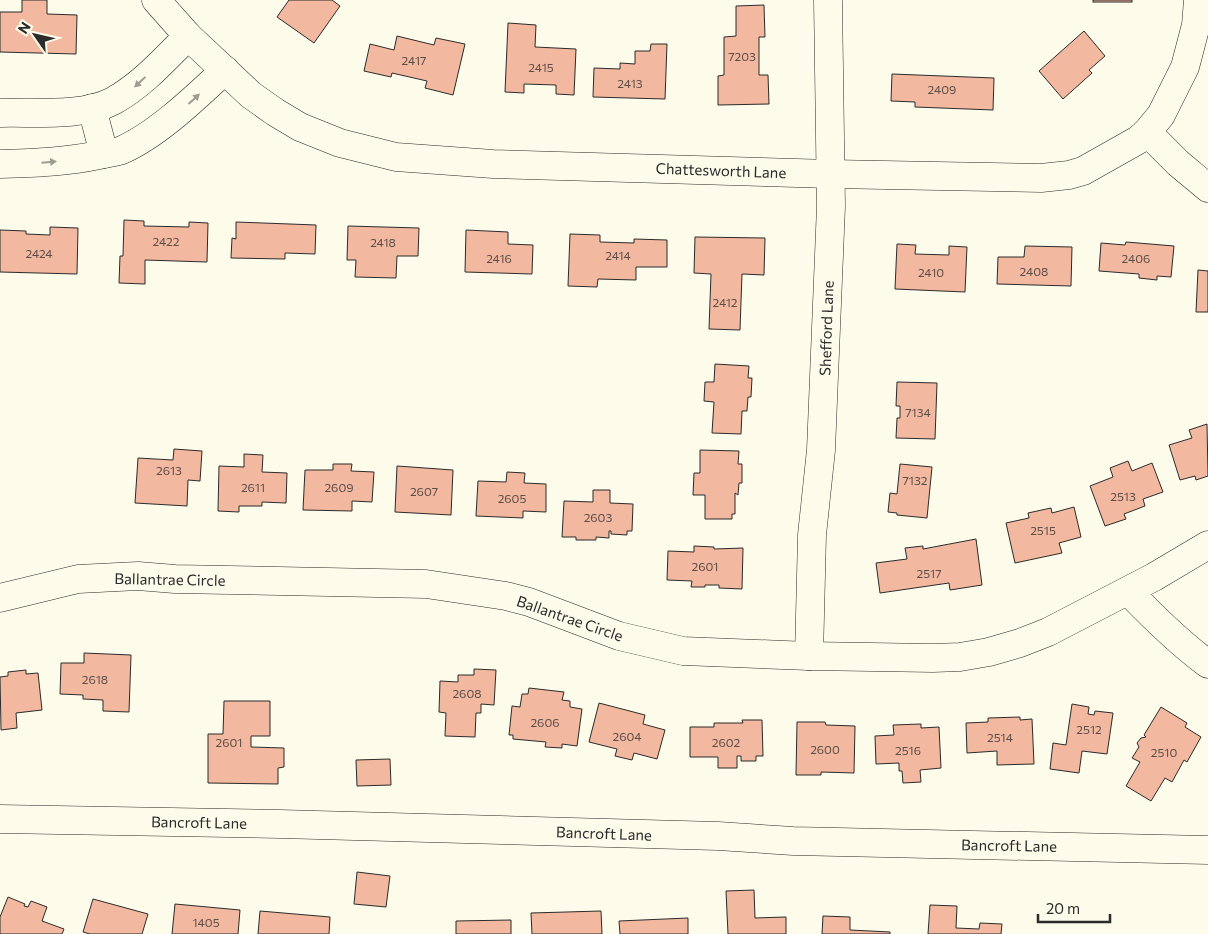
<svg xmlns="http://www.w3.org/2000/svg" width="1208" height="934" viewBox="0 0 1208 934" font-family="Commissioner,sans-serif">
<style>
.building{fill:#f2b8a0;stroke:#2b2b2b}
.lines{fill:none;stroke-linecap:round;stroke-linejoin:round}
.minor-casing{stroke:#2b2b2b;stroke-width:29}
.minor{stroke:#fdfbea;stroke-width:28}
.oneway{fill:#9e9d94}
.labels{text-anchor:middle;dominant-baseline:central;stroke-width:4;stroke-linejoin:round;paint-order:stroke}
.number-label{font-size:12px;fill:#5d4e48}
.street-label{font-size:15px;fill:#2b2b2b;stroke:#fdfbea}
</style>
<rect width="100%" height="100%" fill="#fdfbea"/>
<g class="building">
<polygon points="22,0 47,0 47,14 77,15 76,54 0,52 0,12 22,12"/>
<polygon points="289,0 332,0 340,6 314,43 277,17"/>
<rect x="1093" y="0" width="39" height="2"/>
<polygon points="764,5 765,37 759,37 759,75 768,75 769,104 718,105 718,76 724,75 724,37 736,36 736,6"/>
<polygon points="508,23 536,25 535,47 576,49 574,95 556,94 556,85 524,84 524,93 505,92"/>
<polygon points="1084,31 1105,56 1089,70 1092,73 1063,99 1039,71"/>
<polygon points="397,36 434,45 436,38 465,44 453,95 425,88 427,81 392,73 391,77 364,71 370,44 394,50"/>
<polygon points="651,44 667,44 665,99 593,97 594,68 620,69 620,63 635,64 635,51 650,51"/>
<polygon points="892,74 994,78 993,110 915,107 915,102 891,101"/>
<polygon points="124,220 144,221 144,226 189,227 189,222 208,223 207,262 145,260 145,284 119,283 120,256 123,256"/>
<polygon points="236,222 316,225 315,254 285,253 285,259 231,258 232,238 236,239"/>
<polygon points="348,226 419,228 418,256 397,256 396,278 355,277 356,260 347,260"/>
<polygon points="50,227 78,228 77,274 0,272 0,230 26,231 26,234 50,235"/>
<polygon points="466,230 508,232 508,244 533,245 532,274 465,272"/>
<polygon points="570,234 600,235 600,242 634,243 634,239 667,240 667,267 636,267 636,280 598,279 597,287 568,286"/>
<polygon points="695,237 765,238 764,275 742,274 740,330 709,329 711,274 694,273"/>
<polygon points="1126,242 1174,246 1171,277 1157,276 1157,280 1139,278 1139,274 1099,271 1101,243 1125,245"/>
<polygon points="897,244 916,245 915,254 949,255 949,246 967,247 965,292 895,289"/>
<polygon points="1025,246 1072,247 1071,286 997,284 998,257 1024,257"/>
<polygon points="1198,270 1208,271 1208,312 1196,312"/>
<polygon points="715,364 749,366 748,378 752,378 751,397 748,397 747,411 742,411 741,434 712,433 714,402 704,401 705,382 714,382"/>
<polygon points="897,382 937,383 935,439 896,438 897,418 900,418 900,406 896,406"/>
<polygon points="1207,424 1208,476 1196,480 1195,476 1180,480 1169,445 1192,438 1189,430"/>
<polygon points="174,449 202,451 200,481 188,480 187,506 135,503 138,458 173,460"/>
<polygon points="700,450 739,451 738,464 742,464 742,483 739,483 738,495 735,493 735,514 732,514 732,519 705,519 705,495 693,495 694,473 700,473"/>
<polygon points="244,454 263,455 262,472 287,473 286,503 262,502 262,506 239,506 239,512 218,511 219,466 244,467"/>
<polygon points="1128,461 1132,471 1152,463 1163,492 1143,499 1145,506 1124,514 1126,519 1105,526 1090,486 1113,477 1110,468"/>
<polygon points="333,464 352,464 351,471 374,472 372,502 352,501 352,511 303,510 305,470 333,470"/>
<polygon points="900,464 932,467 927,518 897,515 897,513 888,512 890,493 897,494"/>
<polygon points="397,466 453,470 451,515 395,512"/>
<polygon points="507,472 525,473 524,483 546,484 546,512 523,511 523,518 476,516 478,481 506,482"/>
<polygon points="593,490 610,490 610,503 633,504 632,531 627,531 627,535 611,534 611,531 609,531 609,538 596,537 596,540 576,540 576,537 562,537 564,501 593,502"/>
<polygon points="1074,507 1081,537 1059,543 1062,553 1015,563 1006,523 1029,518 1028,513 1051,508 1052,513"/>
<polygon points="976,539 982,585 950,590 949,583 880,593 876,563 907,559 905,548 923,546 923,549"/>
<polygon points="694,546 714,547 714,549 743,548 742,589 719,588 719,585 705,585 705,587 691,587 692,581 667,580 668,551 694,552"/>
<polygon points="84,653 131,655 129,712 103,711 103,700 83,699 83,695 60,694 61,663 84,663"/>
<polygon points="474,669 496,670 494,705 481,704 481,713 476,713 475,737 445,736 446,713 439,712 440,681 458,682 458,675 474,675"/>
<polygon points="26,670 26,674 38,673 42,710 16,713 17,728 1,730 0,677 8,676 8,672"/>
<polygon points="529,688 564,692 562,700 570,701 570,707 582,709 577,746 562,744 562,748 545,747 546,742 513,739 513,735 509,735 512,706 520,707 522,694 528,694"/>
<polygon points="224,701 270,701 270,736 251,736 251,747 284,748 284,767 278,768 278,784 208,783 208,734 223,734"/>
<polygon points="599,703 645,715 643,724 665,730 657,759 634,753 632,760 615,756 617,749 589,742"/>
<polygon points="1072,704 1089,707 1088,714 1094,715 1095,711 1113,713 1107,754 1082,751 1079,773 1050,769 1053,743 1066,745"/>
<polygon points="1161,707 1187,723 1185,727 1201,737 1187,762 1184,760 1172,782 1165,778 1151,801 1126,786 1140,762 1132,758 1139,747 1137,743 1141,738 1146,737 1144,735"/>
<polygon points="1020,717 1020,720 1032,719 1034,764 997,765 997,751 967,753 966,723 988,722 988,718"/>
<polygon points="742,720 762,720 763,756 756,756 756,761 741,761 741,756 737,756 737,768 718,768 718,757 690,757 690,727 714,727 714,723 743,723"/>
<polygon points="797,722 825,722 826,725 855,726 854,773 821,772 821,775 796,775"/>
<polygon points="921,724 921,728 939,727 941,768 920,770 921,782 903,783 902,771 899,771 899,763 876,764 875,736 894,735 893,725"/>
<polygon points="390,759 391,785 357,786 356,760"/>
<polygon points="357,872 390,876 386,907 354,904"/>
<polygon points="754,890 755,918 786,917 786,934 728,934 726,891"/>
<polygon points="8,897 25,904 24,906 28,907 31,901 47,907 42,921 64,929 62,934 0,934 0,917"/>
<polygon points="93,899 148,914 142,934 90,934 83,932"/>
<polygon points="175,904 240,910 238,934 172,934"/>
<polygon points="930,905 957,906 956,928 979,929 980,923 1002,924 1001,934 928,934"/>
<polygon points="260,911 330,917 329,934 258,934"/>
<polygon points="601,911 602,934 532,934 531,913"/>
<polygon points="823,916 850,917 850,930 890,932 890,934 822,934"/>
<polygon points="688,918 688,934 620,934 619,921"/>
<polygon points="511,920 511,934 456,934 456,921"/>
</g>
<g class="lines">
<g class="minor-casing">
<g id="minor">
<polyline points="156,0 188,36 251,95 275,112 300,127 340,143 396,157 493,164 831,174 1041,178 1069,175 1083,171 1138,140 1147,132 1161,115 1185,67 1196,25 1198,0"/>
<polyline points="92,108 104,154"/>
<path d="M0 113C34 112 83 117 113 101 142 85 165 59 188 36"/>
<polyline points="1147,132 1178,163 1208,188"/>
<path d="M0 164C34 163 66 162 99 155 106 153 115 153 122 150 158 134 196 97 225 70"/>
<path d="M1128 591C1153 617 1178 642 1208 664"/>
<polyline points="0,598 78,579 138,576 175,579 426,584 506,596 529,602 619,636 683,651 809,656 933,658 960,657 989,652 1020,643 1048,632 1154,577 1208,545"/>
<polyline points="809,656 812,535 821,450 831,206 828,0"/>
<polyline points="0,819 280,824 718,836 793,841 1208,850"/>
</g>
</g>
<use href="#minor" class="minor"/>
</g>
<defs><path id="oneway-solid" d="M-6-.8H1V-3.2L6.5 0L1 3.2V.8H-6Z" transform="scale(1.25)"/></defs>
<g class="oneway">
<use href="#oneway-solid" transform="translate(140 82) rotate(137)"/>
<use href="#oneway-solid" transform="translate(194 99) rotate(-42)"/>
<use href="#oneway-solid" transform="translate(49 162) rotate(-5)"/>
</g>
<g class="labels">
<g class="number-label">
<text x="742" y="56">7203</text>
<text x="414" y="60">2417</text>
<text x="541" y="67">2415</text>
<text x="630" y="83">2413</text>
<text x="942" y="89">2409</text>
<text x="166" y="241">2422</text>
<text x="383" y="242">2418</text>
<text x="39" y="253">2424</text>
<text x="618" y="255">2414</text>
<text x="499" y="258">2416</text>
<text x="1136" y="258">2406</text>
<text x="1034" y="271">2408</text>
<text x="931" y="272">2410</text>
<text x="725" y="302">2412</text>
<text x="918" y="412">7134</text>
<text x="169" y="470">2613</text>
<text x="915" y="480">7132</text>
<text x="253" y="487">2611</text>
<text x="339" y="487">2609</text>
<text x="424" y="491">2607</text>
<text x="1123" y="496">2513</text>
<text x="512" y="498">2605</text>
<text x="598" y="517">2603</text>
<text x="1043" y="530">2515</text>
<text x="705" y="566">2601</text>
<text x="929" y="573">2517</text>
<text x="95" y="679">2618</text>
<text x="467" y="693">2608</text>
<text x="545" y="722">2606</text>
<text x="1089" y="729">2512</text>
<text x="627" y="736">2604</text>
<text x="1000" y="737">2514</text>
<text x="229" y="742">2601</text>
<text x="726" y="742">2602</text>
<text x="825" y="749">2600</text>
<text x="908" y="750">2516</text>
<text x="1164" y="752">2510</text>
<text x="206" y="922">1405</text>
</g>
<g class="street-label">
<text transform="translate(721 170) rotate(2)">Chattesworth Lane</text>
<text transform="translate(826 328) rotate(-88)">Shefford Lane</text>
<text transform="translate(170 579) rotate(1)">Ballantrae Circle</text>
<text transform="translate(570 618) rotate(19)">Ballantrae Circle</text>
<text transform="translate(199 822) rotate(1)">Bancroft Lane</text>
<text transform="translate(604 833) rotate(2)">Bancroft Lane</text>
<text transform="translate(1009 845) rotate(1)">Bancroft Lane</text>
</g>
</g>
<g transform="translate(35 35) rotate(304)" stroke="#fdfbea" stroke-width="4" paint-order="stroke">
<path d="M0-4L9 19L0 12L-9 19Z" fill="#2b2b2b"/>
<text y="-8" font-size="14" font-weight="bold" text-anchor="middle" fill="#2b2b2b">N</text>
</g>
<path d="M1038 914v8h72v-8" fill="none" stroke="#2b2b2b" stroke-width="2.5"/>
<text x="1046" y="914" font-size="15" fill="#2b2b2b" stroke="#fdfbea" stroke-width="4" paint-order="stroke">20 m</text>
</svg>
